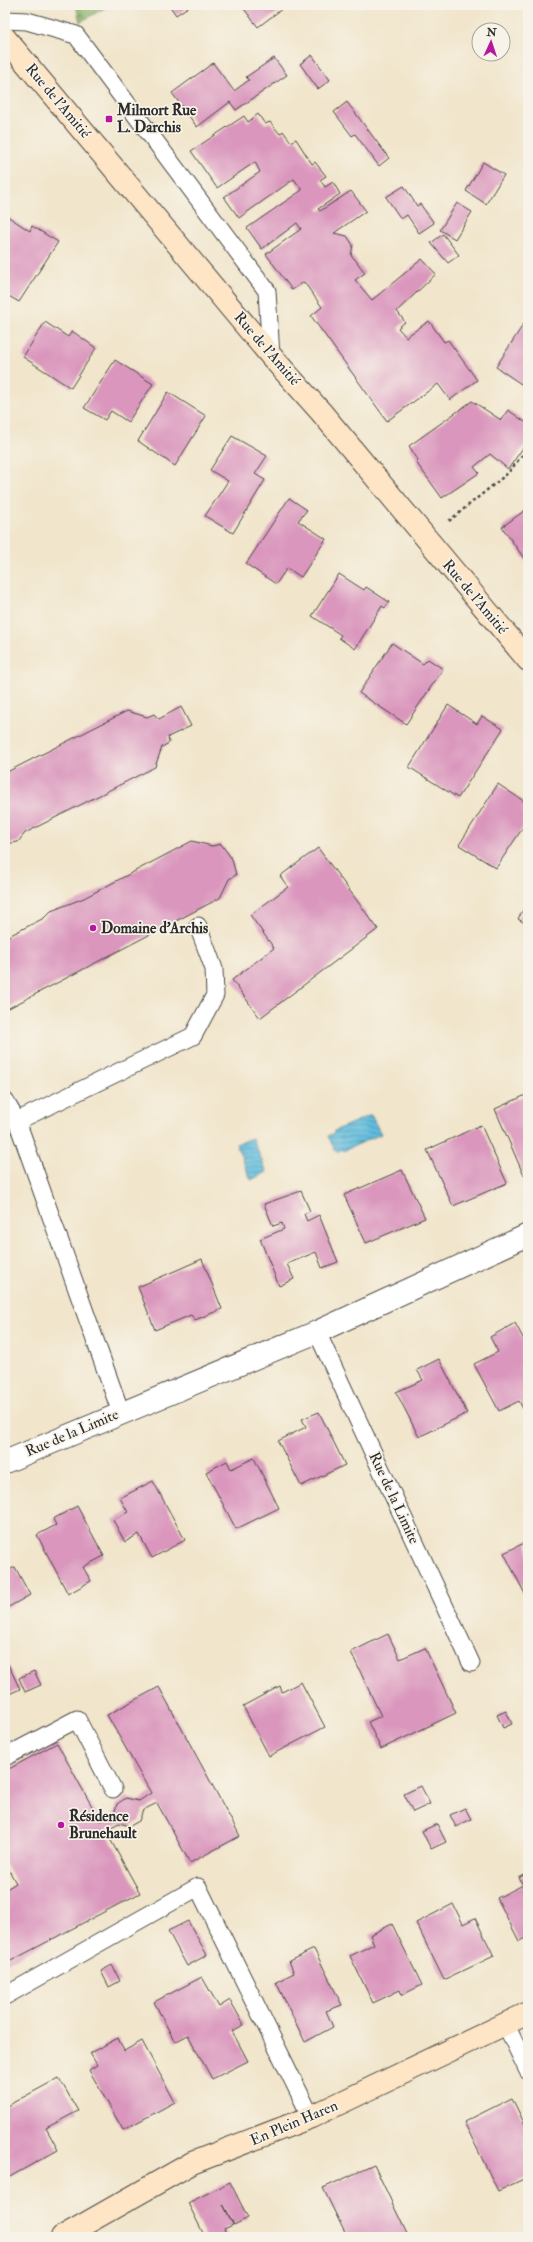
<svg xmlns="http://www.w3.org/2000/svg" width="533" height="2242" viewBox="0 0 533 2242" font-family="'IM FELL Double Pica',serif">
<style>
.forest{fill:url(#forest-firs);stroke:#5b704a}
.water{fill:url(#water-rules);stroke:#467484}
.building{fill:#da96bd}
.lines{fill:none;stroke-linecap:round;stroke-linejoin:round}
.lane-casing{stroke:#494743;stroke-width:19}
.street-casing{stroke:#494743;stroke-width:24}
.secondary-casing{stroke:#494743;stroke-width:24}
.path{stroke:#494743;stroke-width:2.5;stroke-dasharray:3 3;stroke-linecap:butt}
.lane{stroke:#fff;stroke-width:17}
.street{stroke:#fff;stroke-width:22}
.secondary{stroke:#fde5c5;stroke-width:22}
.poi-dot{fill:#b5179e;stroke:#f7f3e8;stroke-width:1.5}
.labels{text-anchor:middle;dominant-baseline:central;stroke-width:3.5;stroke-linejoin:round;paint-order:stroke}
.street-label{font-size:15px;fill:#2b2b2b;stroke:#f7f3e8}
.poi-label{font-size:15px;font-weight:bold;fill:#2b2b2b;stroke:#f7f3e8;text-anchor:start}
</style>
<defs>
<pattern id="forest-firs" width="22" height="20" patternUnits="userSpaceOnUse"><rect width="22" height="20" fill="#8bb46a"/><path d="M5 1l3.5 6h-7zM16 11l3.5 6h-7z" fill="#729357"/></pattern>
<pattern id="water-rules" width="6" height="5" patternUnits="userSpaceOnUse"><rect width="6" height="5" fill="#60bdde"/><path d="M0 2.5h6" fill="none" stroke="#4f9ab4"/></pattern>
</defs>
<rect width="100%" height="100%" fill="#f7f3e8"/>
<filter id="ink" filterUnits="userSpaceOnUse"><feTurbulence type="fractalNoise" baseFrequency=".025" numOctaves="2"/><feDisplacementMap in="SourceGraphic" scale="8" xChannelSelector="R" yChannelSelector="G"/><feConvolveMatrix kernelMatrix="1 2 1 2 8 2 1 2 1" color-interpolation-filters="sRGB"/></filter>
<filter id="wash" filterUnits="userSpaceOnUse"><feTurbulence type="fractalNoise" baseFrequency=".012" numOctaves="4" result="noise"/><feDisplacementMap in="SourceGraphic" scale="16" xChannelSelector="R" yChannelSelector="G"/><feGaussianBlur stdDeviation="0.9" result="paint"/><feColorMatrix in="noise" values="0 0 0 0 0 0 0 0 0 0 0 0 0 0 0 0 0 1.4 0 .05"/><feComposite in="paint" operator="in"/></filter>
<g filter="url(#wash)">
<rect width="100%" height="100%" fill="#f1e5cb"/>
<polygon class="forest" points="76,5 110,5 80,22"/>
<g class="water">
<polygon points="371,1115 381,1134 343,1151 342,1149 336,1152 328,1136 334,1133 334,1131"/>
<polygon points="252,1138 267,1172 251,1180 236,1144"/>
</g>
<g id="blocks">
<g class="building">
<polygon points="169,5 191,5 176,15"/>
<polygon points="241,5 287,5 258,27"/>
<polygon points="312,55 330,80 318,89 300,64"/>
<polygon points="274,58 287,75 236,110 230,102 197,127 172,93 213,63 234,91 249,80 246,77"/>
<polygon points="347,102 389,158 379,166 355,134 352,136 334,112"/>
<polygon points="258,114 265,124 270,122 280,134 283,131 291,142 296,139 312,164 315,162 326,176 320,180 325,187 333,182 340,194 318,209 320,211 351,191 366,211 334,233 347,236 353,245 351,256 354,258 365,273 355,280 372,300 422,259 436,274 397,311 405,322 398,328 406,337 429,321 444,342 448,340 477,380 450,400 438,384 387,421 311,316 322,307 304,282 292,290 266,254 301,229 297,223 262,249 247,228 302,190 294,179 239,218 224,197 260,172 255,162 217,188 191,151 244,116 248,122"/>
<polygon points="483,162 504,175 486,204 466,191"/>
<polygon points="404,186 417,206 420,204 434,223 419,233 407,215 401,219 386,197"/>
<polygon points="457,203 472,212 455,239 440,230"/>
<polygon points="7,216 30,231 32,226 58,242 19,302 5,294 5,219"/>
<polygon points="443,234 459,255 448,263 431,243"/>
<polygon points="528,317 528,372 521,384 496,367"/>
<polygon points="45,322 68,337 72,331 96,348 71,388 23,357"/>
<polygon points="115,360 153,384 128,422 111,411 105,420 84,408"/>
<polygon points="168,392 206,416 175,466 138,441"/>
<polygon points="472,401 501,420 508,410 528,424 528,441 508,469 490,454 474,467 479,473 442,498 416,462 418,460 409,446"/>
<polygon points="232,436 267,456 255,474 265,480 233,533 205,516 228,481 210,470"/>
<polygon points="289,498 307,510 298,521 326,539 301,577 287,568 276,584 246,564"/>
<polygon points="528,508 528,564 502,527"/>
<polygon points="339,574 364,590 366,587 389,602 385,608 382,606 355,649 339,638 341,635 312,616"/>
<polygon points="392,643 423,664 428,659 443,669 406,724 359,693"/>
<polygon points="448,705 477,724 482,716 503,729 458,798 409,767"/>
<polygon points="181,707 191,726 168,737 169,743 162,747 155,767 25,833 18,842 5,844 5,773 127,711 147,717 154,714 159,719"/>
<polygon points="498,784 528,804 528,820 496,868 459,845"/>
<polygon points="192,841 212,846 221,844 232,859 236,875 229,879 220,898 5,1010 5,938 44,918 51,911 84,898"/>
<polygon points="318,848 378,929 260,1018 232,980 274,948 250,915 288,887 280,876"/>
<polygon points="528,901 528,925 518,919"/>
<polygon points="528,1094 528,1174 524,1176 495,1109"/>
<polygon points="481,1125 507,1183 453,1206 427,1150"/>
<polygon points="402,1170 425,1218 366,1243 344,1195"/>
<polygon points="301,1191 310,1211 304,1214 307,1221 319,1215 338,1262 322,1268 316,1252 287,1264 294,1279 279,1286 260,1239 284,1229 282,1223 273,1226 264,1204"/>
<polygon points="202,1259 222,1309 195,1320 191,1315 155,1330 138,1287"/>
<polygon points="515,1323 528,1347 528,1407 523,1409 519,1401 499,1411 474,1364 498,1352 490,1337"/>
<polygon points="439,1359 467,1413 419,1437 396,1392 423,1380 417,1370"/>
<polygon points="319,1412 345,1465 301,1486 278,1441 306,1427 302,1419"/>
<polygon points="254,1458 279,1508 236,1529 206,1472 227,1461 231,1469"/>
<polygon points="153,1481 185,1540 152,1558 139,1534 125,1542 113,1520 128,1512 120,1498"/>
<polygon points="77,1506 104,1556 83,1567 91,1581 68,1594 37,1535 56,1525 53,1519"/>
<polygon points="528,1541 528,1600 504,1553"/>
<polygon points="15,1567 30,1595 5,1609 5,1572"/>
<polygon points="388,1634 400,1659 425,1648 456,1713 381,1749 368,1722 381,1716 351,1652"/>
<polygon points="5,1658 20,1689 5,1696"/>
<polygon points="34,1671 41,1685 25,1692 19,1678"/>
<polygon points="301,1682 325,1727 269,1756 243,1706 280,1686 282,1692"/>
<polygon points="159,1687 240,1836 190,1863 157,1803 143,1810 139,1821 130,1826 119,1823 105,1830 140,1893 5,1964 5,1890 16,1883 5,1863 5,1771 57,1743 100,1821 114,1814 117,1804 126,1798 139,1801 151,1793 107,1715"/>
<polygon points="506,1711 512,1724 503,1728 497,1715"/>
<polygon points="421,1786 430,1804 413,1812 404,1794"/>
<polygon points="465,1808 471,1819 456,1827 450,1815"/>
<polygon points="437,1824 446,1842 431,1849 422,1831"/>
<polygon points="528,1873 528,1937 519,1941 497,1898 523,1885 519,1878"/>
<polygon points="453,1904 463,1924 475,1918 494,1956 444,1980 416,1923"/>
<polygon points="188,1921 207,1955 187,1966 168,1931"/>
<polygon points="392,1924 422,1985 402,1995 400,1990 373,2003 350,1956 374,1944 370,1935"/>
<polygon points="314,1949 342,2005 326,2011 333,2027 305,2042 276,1982 294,1973 289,1961"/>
<polygon points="112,1965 120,1981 109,1987 101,1971"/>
<polygon points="202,1977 219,2007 230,2000 244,2025 232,2031 248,2061 212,2079 188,2035 175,2042 154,2002"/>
<polygon points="118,2038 124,2051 142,2041 175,2102 123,2130 89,2070 97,2065 90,2053"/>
<polygon points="59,2078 78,2111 46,2128 58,2150 6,2179 5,2107"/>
<polygon points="512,2098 528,2131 528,2177 498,2191 464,2122"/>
<polygon points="374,2165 408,2236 347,2237 323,2188"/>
<polygon points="230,2182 248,2218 234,2225 223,2204 233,2225 224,2229 228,2237 205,2237 188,2203"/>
</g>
</g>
</g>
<g filter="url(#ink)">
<use href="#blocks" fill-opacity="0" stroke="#494743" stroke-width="1"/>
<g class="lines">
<g class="lane-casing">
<g id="lane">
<polyline points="5,20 27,21 76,35 267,291 271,356"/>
<polyline points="5,1101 17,1121 121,1413"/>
<polyline points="17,1121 193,1036 215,995 214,969 198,926"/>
<polyline points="317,1332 471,1663"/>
<polyline points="5,1757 77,1719 113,1789"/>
<polyline points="5,1996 198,1887 311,2117"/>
<polyline points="506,2025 528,2071"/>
</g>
</g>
<g class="street-casing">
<polyline id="street" points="5,1462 317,1332 528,1235"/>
</g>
<g class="secondary-casing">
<g id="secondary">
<polyline points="5,38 271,356 321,412 528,660"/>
<polyline points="62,2237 192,2163 311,2117 528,2013"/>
</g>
</g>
<polyline class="path" points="449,521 508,473 528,448"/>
<use href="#lane" class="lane"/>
<use href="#street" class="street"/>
<use href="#secondary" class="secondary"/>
</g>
</g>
<g class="poi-dot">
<rect x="105" y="115" width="8" height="8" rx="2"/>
<circle cx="93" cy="928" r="4"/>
<circle cx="61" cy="1825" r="4"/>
</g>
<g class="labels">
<g class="street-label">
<text transform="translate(58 101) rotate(50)">Rue de l'Amitié</text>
<text transform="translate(267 349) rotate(49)">Rue de l'Amitié</text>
<text transform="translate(475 597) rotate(50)">Rue de l'Amitié</text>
<text transform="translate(72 1433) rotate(-23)">Rue de la Limite</text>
<text transform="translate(394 1498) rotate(65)">Rue de la Limite</text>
<text transform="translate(294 2123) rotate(-23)">En Plein Haren</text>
</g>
<g class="poi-label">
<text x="117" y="110">Milmort Rue<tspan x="117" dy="17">L. Darchis</tspan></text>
<text x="101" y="928">Domaine d'Archis</text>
<text x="69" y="1816">Résidence<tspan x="69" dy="17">Brunehault</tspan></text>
</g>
</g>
<rect width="533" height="2242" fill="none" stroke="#f7f3e8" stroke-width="20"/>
<g transform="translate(491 42) rotate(3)"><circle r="19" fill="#f7f3e8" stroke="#a5a39c"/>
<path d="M0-3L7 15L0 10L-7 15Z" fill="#b5179e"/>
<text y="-6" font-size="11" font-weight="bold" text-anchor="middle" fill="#2b2b2b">N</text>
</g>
</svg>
